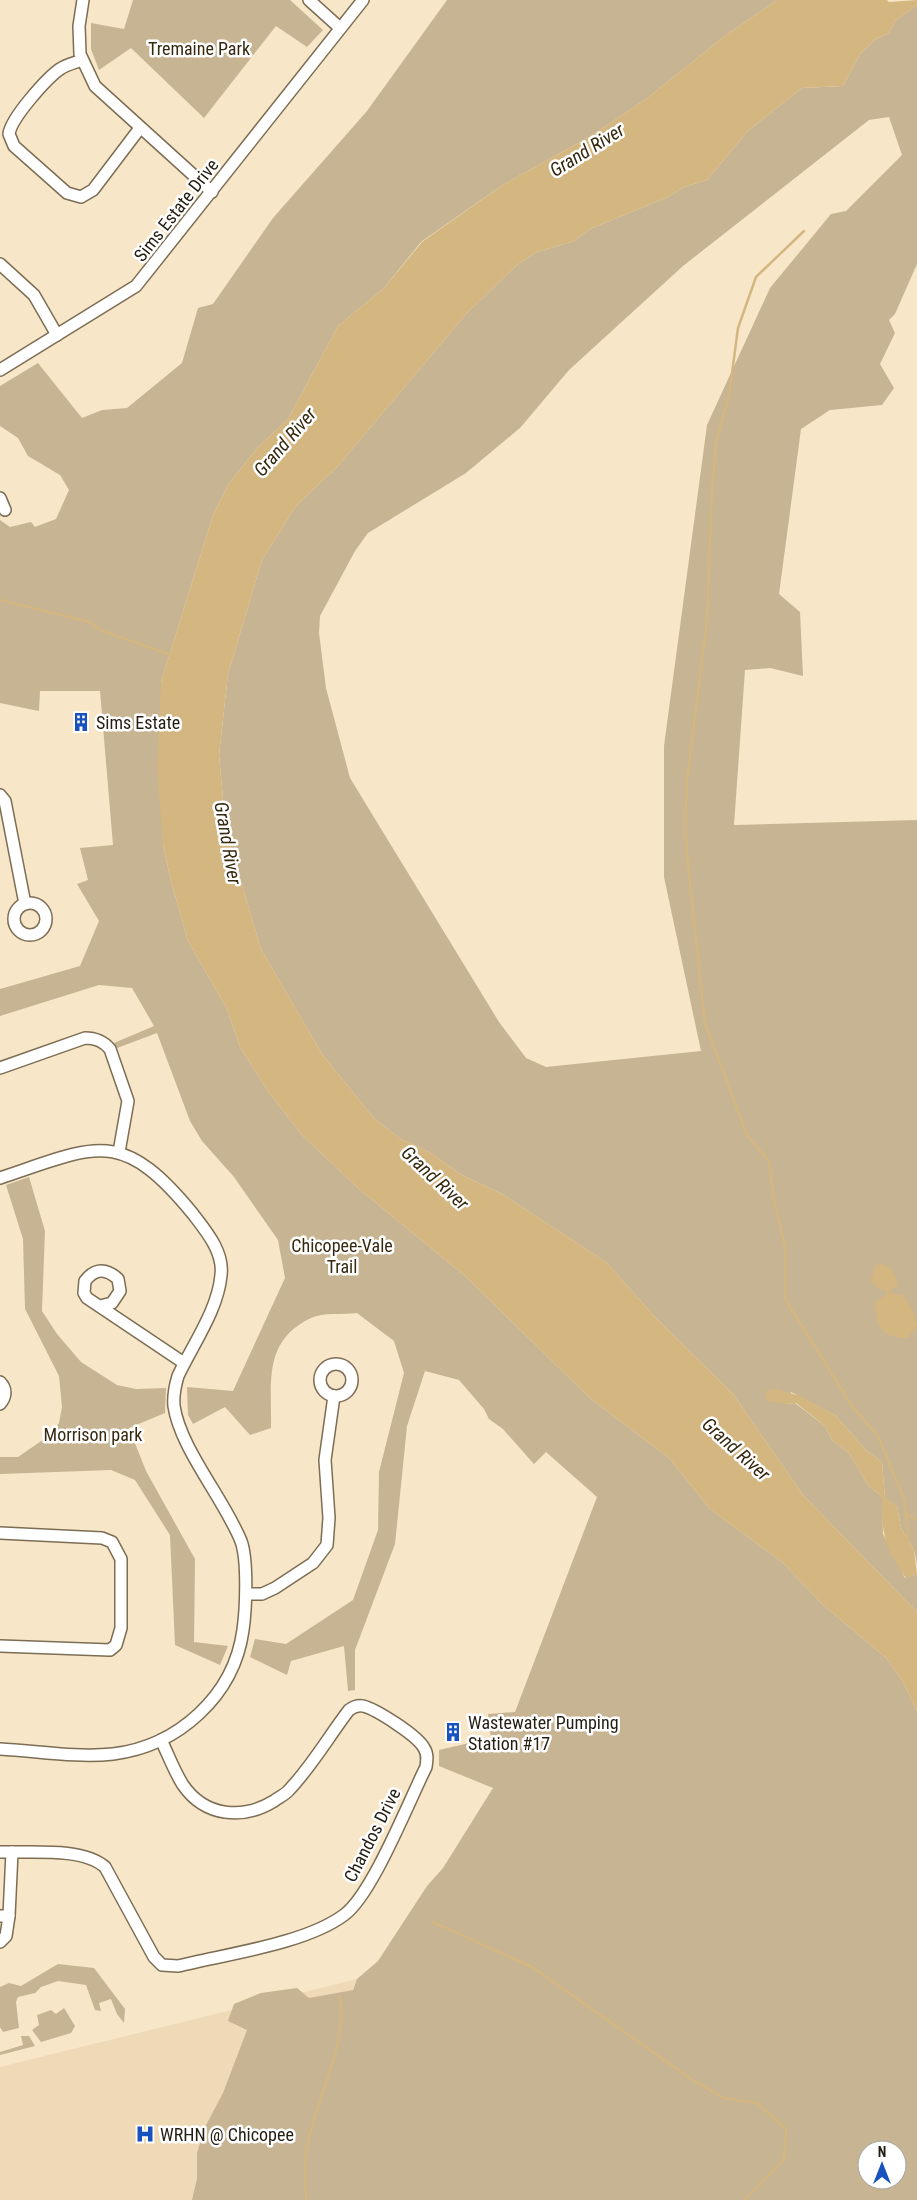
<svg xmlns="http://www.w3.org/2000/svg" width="917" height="2200" viewBox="0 0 917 2200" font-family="'Roboto Condensed',sans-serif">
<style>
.built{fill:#eedab6}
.green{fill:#c7b493;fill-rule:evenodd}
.water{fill:#d4b680}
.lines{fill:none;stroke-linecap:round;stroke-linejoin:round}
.stream{stroke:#d4b680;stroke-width:2.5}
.minor-casing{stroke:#7c6d53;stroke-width:14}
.minor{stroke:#fff;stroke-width:11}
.labels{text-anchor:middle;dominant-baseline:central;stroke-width:5;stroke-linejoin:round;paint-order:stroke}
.park-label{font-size:18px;fill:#372910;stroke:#fff}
.street-label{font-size:18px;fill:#231d12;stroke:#fff}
.poi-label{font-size:18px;fill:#231d12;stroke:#fff;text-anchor:start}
.water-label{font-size:19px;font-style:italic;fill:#362910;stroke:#fff}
</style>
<rect width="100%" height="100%" fill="#f7e6c8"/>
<polygon class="built" points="357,1979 260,2200 0,2200 0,2067"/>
<g class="green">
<polygon points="133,0 290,0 323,30 307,47 276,26 204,118 131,48 99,70 91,49 91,23 124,29"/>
<path d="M447 0H777L726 35 646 99 591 136 501 186 421 242 384 288 338 326 288 419 257 448 228 485 213 515 161 682 163 845 171 881 188 941 227 1009 240 1047 267 1090 302 1135 359 1189 465 1276 591 1399 669 1458 710 1509 782 1562 822 1604 886 1658 902 1680 917 1711V2200H192L197 2179V2153L205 2127 223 2093 247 2030 228 2021 234 2004 261 1993 297 1988 309 1998 353 1990 357 1979 378 1961 427 1886 443 1868 493 1788 439 1766V1750L491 1738 488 1714 515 1712 597 1497 546 1452 534 1464 503 1429 489 1419 484 1409 459 1380 425 1371 407 1426 395 1544 355 1650V1690L348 1691 344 1646 291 1661 287 1675 250 1657 255 1639 286 1644 353 1600 378 1530 379 1472 404 1373 394 1341 357 1313C343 1315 323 1312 311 1318 262 1341 272 1384 271 1428L250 1435 225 1407 193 1424 188 1415 187 1387 233 1391 285 1278 278 1240 234 1177 202 1141 190 1121 157 1033 117 1048 114 1043 154 1026 132 988 99 985 0 1016V989L80 966 99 921 77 884 88 880 80 848 113 845 100 691H40L39 711 0 703V520L10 527 31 522 35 527 56 519 69 490 60 475 28 456 18 438 0 426V386L38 363 82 418 102 410 127 408 182 363 198 308 213 304 273 218 367 111ZM867 2150H897V2180H867Z"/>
<path d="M917 5V264L895 314 889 320 895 333 880 364 894 388 882 405 830 410 801 429 779 594 800 612 803 676 770 668 745 670 734 825 917 820V1564L914 1550 901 1528 897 1506 885 1498 882 1462 866 1450 835 1415 791 1392 785 1404 795 1403 825 1426 832 1440 849 1453 868 1485 882 1497 883 1534 905 1578 917 1574V1612L803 1495 733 1394 655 1317 607 1263 504 1195 462 1175 429 1152 399 1138 373 1117 322 1054 261 949 226 831 219 755 228 674 262 560 296 506 338 466 467 313 517 265 537 252 574 241 590 229 668 197 684 187 707 180 748 131 802 88 843 86 860 54 876 39 889 33 895 21ZM889 117 902 155 846 211 831 214 770 288 707 425 664 746V877L701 1051 546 1067 526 1058 499 1022 350 778 326 688 319 633 320 616 355 551 368 533 466 473 520 428 569 370 683 266 869 120Z"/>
<polygon points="29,1177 45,1231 42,1311 57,1334 81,1362 117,1385 136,1389 166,1388 165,1413 129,1428 146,1471 195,1559 194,1642 228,1646 220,1665 175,1645 170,1535 135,1480 111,1470 0,1474 0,1457 18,1457 53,1433 59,1423 62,1407 59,1376 25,1309 23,1239 6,1185"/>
<polygon points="58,1964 94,1968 125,2009 124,2023 117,2014 111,1999 99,2003 101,2011 95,2010 86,1985 58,1981 41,1987 35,1993 18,1997 16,2002 19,2028 3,2032 0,2027 0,1987 9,1983 21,1986"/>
<polygon points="64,2008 75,2026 71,2033 41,2042 32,2030 39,2025 37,2015 51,2010 56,2014"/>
<polygon points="21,2036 29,2036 35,2046 0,2055 0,2052 23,2045"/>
</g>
<g class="water">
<polygon points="777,0 887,0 889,2 917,0 917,5 895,21 889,33 876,39 860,54 843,86 802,88 748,131 707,180 684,187 668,197 590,229 574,241 537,252 517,265 467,313 338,466 296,506 262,560 228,674 219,755 226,831 261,949 322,1054 373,1117 399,1138 429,1152 462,1175 504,1195 607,1263 655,1317 733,1394 803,1495 917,1612 917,1711 902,1680 886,1658 822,1604 782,1562 710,1509 669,1458 591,1399 465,1276 359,1189 302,1135 267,1090 240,1047 227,1009 188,941 171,881 163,845 157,768 161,682 213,515 228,485 257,448 288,419 338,326 384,288 422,242 501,186 591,136 646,99 726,35"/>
<path d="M883 1264C893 1268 896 1275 898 1286L891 1289V1293L903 1295 913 1311 917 1326 907 1338C881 1338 876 1326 875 1302L887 1294 885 1290 878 1289 871 1280 876 1265Z"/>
<path d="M777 1389 800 1396 835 1415 866 1450 882 1462 885 1497 897 1506 901 1528 914 1550 917 1574 906 1578C885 1550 881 1532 882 1497L868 1485 849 1453 832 1440 825 1426 796 1403 785 1404 766 1401 765 1391Z"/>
</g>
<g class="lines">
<g class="stream">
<polyline points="804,231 756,277 738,328 729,396 716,443 712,490 707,621 687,780 685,828 689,875 705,1023 747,1135 769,1161 774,1200 785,1246 785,1299 852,1406 878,1436 905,1501 908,1542"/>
<polyline points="0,600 90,622 100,630 171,655"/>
<polyline points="905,1514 917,1520"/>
<polyline points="433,1922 532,1967 694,2081 724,2098 757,2103 786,2129 784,2159 745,2200"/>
<path d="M306 2200C306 2185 304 2169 306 2153 311 2111 352 2035 339 1996"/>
</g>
<g class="minor-casing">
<g id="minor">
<polyline points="83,0 79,26 80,54 95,86 212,192"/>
<polyline points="309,0 340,28"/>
<path d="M82 60C75 63 67 64 60 69 47 78 11 118 9 134L14 146 67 193 81 197 93 190 140 128"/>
<polyline points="0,264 34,295 57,335"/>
<polyline points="0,370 136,286 363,0"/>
<polyline points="0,498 5,510"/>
<polyline points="0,795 5,801 25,904"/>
<circle cx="30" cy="919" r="16"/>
<path d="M0 1068 85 1038C96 1038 103 1041 110 1049L128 1101 119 1152"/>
<path d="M0 1178C96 1146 121 1126 193 1214 206 1231 224 1252 221 1275 218 1310 193 1344 178 1376 175 1386 173 1395 174 1406 180 1448 224 1499 241 1541 248 1560 246 1609 243 1630 234 1696 178 1746 113 1754 77 1758 37 1751 0 1749"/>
<path d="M100 1306 112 1303 120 1291 118 1279C106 1268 95 1268 85 1281L84 1293 87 1298 184 1363"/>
<circle cx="336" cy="1380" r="16"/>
<path d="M0 1382C7 1389 6 1397 0 1404"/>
<polyline points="0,1533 102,1538 112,1542 121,1559 121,1628 116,1645 110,1650 0,1646"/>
<polyline points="246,1594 262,1594 275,1588 313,1563 327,1545 329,1518 325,1460 334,1396"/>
<path d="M0 1852C29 1853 83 1847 105 1867L154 1957 162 1965 178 1966C226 1954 305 1944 344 1915 372 1895 409 1801 426 1767 427 1760 428 1754 424 1748 418 1736 376 1709 363 1706 358 1705 353 1707 349 1710 329 1736 312 1766 289 1790 285 1795 279 1797 274 1801 243 1820 205 1817 183 1785 174 1771 168 1754 161 1740"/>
<polyline points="0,1916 9,1916 6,1936 0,1942"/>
<polyline points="9,1916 12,1852"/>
</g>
</g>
<use href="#minor" class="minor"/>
</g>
<defs>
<g id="building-bare" transform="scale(1.5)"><path d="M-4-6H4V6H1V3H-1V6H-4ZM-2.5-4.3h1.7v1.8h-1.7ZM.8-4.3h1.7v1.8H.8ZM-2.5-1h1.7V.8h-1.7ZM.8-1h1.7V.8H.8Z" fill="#1752be" stroke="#fff" stroke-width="2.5" paint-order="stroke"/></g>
<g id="hospital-bare" transform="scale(1.5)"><path d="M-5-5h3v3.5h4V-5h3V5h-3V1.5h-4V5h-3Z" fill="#1752be" stroke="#fff" stroke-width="2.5" paint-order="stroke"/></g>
</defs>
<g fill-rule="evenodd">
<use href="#building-bare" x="81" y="722"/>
<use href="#building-bare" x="453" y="1732"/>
<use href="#hospital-bare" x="145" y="2134"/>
</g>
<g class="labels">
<g class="park-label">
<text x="199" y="48">Tremaine Park</text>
<text x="342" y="1245">Chicopee-Vale<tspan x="342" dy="21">Trail</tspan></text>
<text x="93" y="1434">Morrison park</text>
</g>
<g class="street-label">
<text transform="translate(176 210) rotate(-52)">Sims Estate Drive</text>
<text transform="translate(372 1835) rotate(-63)">Chandos Drive</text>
</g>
<g class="poi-label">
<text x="96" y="722">Sims Estate</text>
<text x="468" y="1722">Wastewater Pumping<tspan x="468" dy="21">Station #17</tspan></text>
<text x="160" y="2134">WRHN @ Chicopee</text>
</g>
<g class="water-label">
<text transform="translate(587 150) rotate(-32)">Grand River</text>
<text transform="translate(285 442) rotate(-49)">Grand River</text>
<text transform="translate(228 843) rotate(80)">Grand River</text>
<text transform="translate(435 1178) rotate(43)">Grand River</text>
<text transform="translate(736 1449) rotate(42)">Grand River</text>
</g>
</g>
<g transform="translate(882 2165)"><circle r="24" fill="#ffffff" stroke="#a7a5a0"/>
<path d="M0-4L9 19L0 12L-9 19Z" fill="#1752be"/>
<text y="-8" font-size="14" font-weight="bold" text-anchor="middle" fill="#231d12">N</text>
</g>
</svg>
